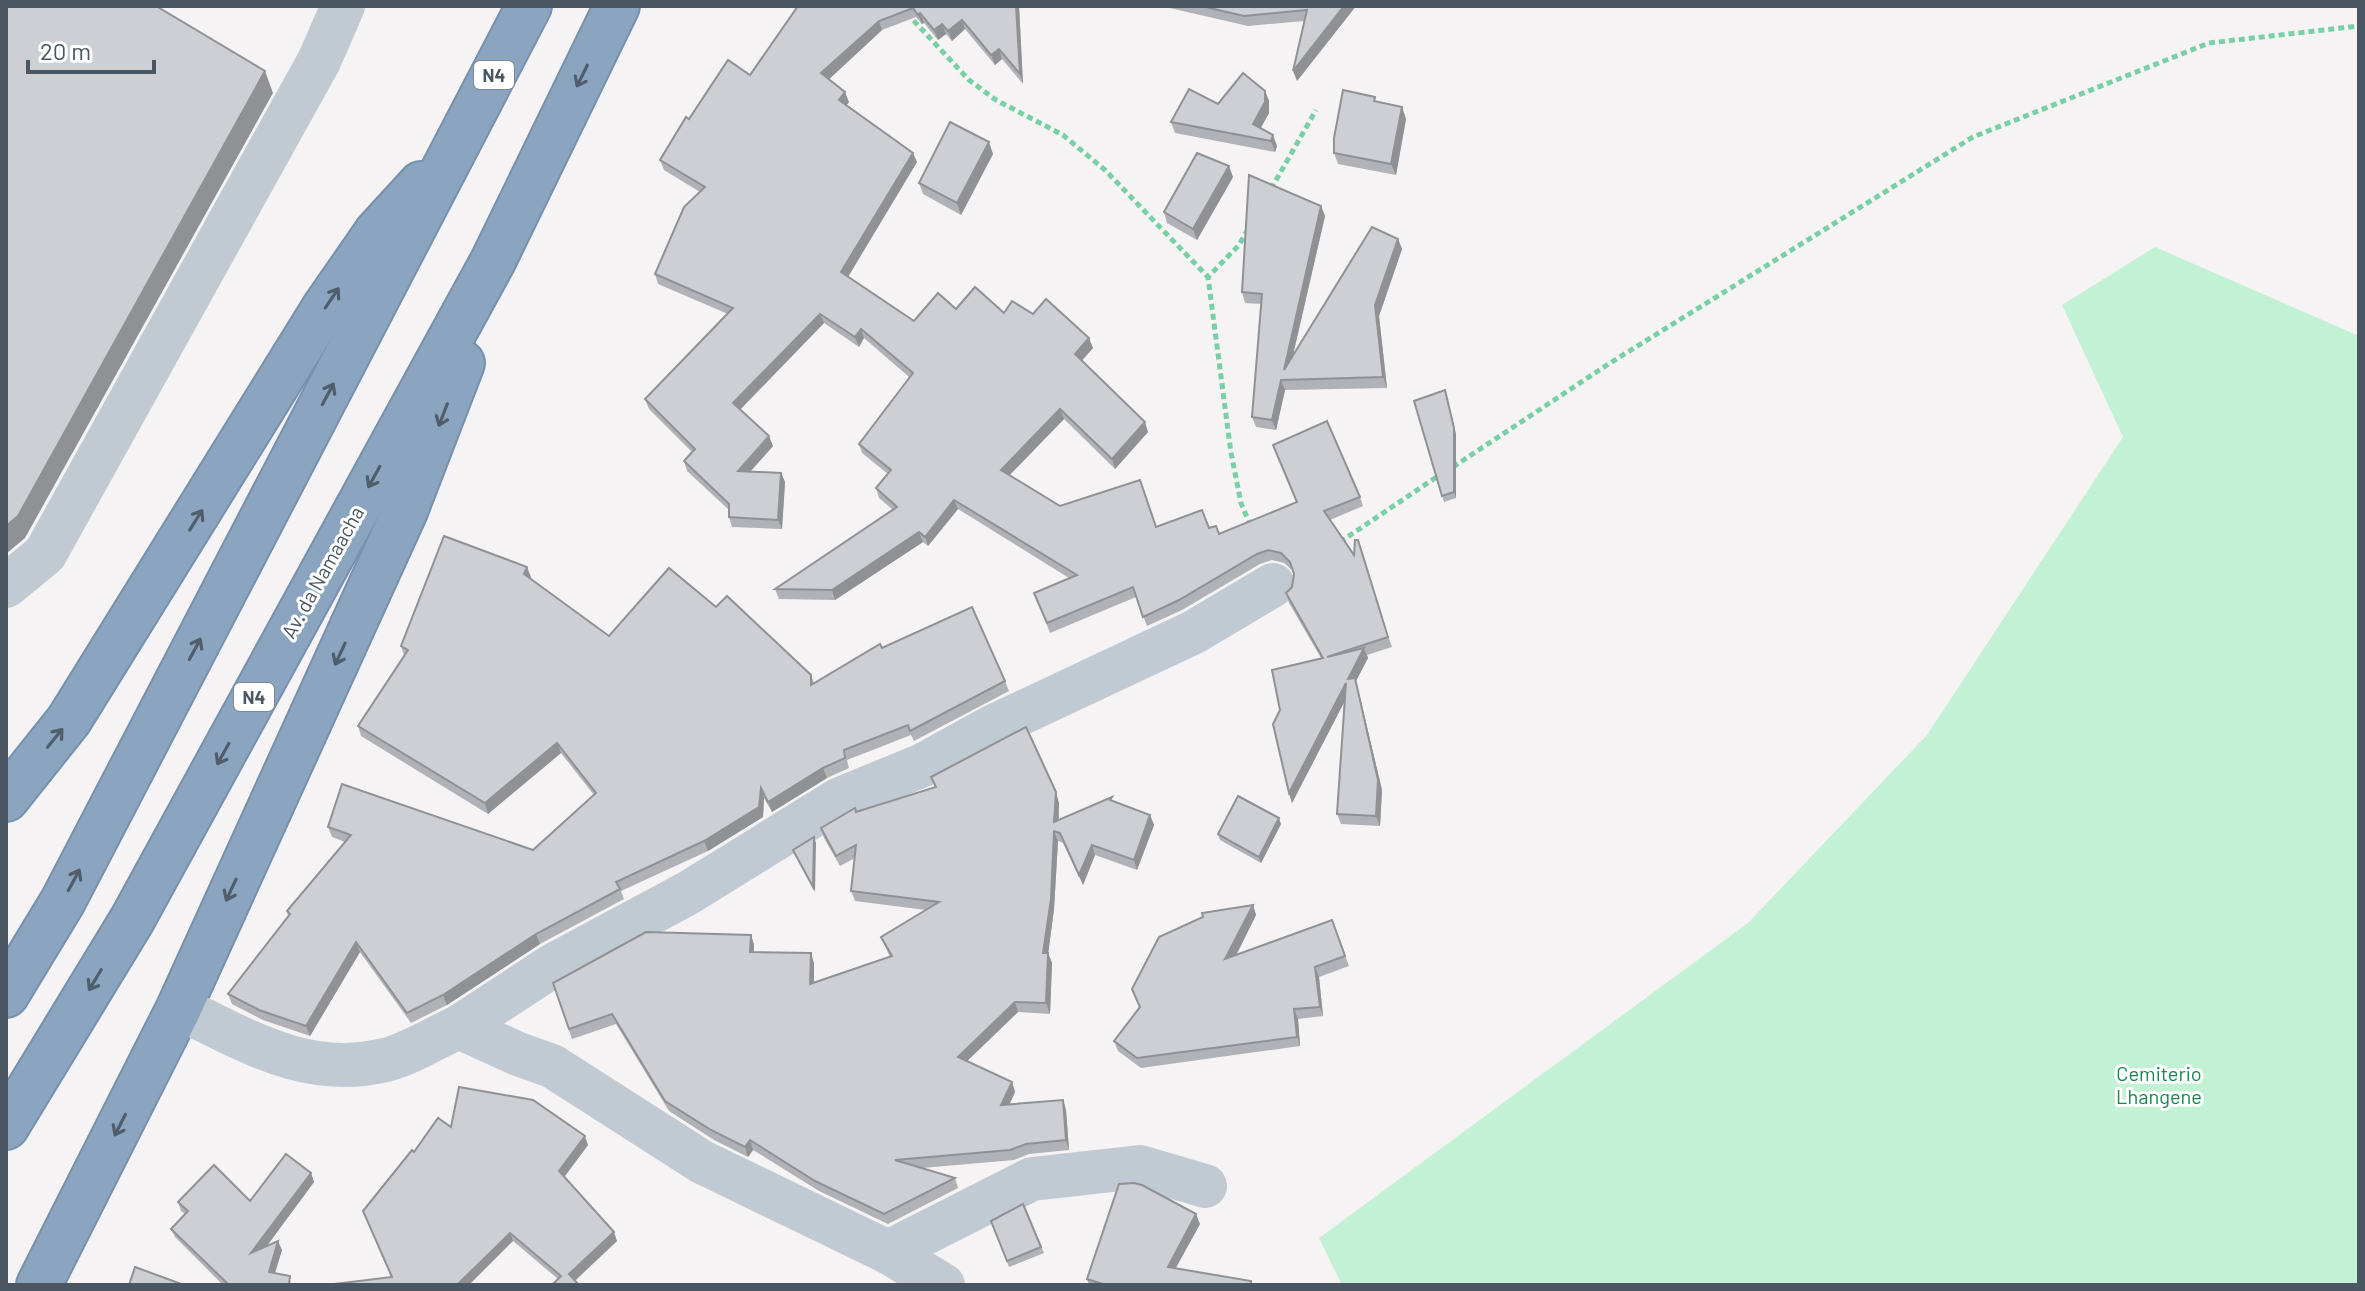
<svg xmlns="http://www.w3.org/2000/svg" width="2365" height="1291" viewBox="0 0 2365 1291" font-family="Barlow,sans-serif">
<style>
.green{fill:#c3f1d5}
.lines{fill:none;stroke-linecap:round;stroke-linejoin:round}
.highway-casing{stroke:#7690ad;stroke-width:48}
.path{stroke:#7ad0a6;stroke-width:5;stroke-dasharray:6 4;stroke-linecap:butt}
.minor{stroke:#c1cad2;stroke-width:44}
.highway{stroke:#8ba5c1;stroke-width:44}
.wall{fill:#b0b2b7}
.shaded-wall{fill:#909195}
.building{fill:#cdcfd5;stroke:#909195;stroke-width:2}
.oneway{stroke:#505e6b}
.labels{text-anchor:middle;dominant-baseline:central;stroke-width:6;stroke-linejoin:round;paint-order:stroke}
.shield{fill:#fff;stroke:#808990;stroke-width:2}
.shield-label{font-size:18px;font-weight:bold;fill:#4a5661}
.street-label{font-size:20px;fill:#4a5661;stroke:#fff}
.park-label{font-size:20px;fill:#17864f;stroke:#fff}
</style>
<rect width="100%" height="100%" fill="#f5f3f3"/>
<polygon class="green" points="2155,247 2359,336 2359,1285 1342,1285 1319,1238 1748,923 1927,735 2123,437 2062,305"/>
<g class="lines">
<g class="highway-casing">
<g id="highway">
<polyline points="6,799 69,720 325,307 377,232 421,184"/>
<polyline points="6,995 63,901 529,6"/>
<polyline points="6,1127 132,920 493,261 617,6"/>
<polyline points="39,1285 179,1008 405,511 462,363"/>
</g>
</g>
<g class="path">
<polyline points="900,6 969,80 996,100 1063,135 1105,170 1208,277"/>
<polyline points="1271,189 1316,110"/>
<polyline points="1248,229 1239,245 1208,277 1231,453 1241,503 1251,527"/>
<polyline points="1453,467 1607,365 1973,137 2209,43 2359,26"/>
<polyline points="1340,542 1441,474"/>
</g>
<g class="minor">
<polyline points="6,586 45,554 319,61 343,6"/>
<path d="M179 1008C246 1040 306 1079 385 1060 410 1054 436 1037 459 1027L518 1054 552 1066 702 1162 888 1252 943 1285"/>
<polyline points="459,1027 552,966 688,893 840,799 923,765 992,727 1194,632 1273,585"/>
<polyline points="888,1252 1032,1179 1140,1167 1205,1186"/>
</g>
<use href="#highway" class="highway"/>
</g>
<g class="wall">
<polygon points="798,6 1019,6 1023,84 1002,59 995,65 965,29 952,41 946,34 938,40 924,23 922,24 916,17 882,30 829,79 849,102 846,105 917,162 848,276 914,321 956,309 1033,314 1093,348 1082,360 1148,432 1115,469 1064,419 1009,475 1060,506 1156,527 1209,528 1219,534 1360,497 1363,506 1330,520 1354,555 1355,540 1392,647 1367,655 1368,658 1356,681 1382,790 1380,826 1341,824 1337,814 1344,702 1292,803 1289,793 1321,658 1289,603 1286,593 1292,587 1294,574 1293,571 1284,563 1272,560 1260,564 1182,610 1147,626 1136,597 1050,633 1034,593 1069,578 958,509 928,546 923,542 835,600 779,599 775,589 893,510 879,498 876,488 888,474 862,453 859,444 909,377 864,338 859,347 824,323 740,409 773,446 750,471 781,473 785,482 782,529 732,527 729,517 729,510 687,471 684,461 692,452 649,409 645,399 728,314 658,284 655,274 700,192 664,170 660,160 689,119 750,75"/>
<polygon points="1161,6 1356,6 1297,81 1304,21 1248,26"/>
<polygon points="1265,91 1269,101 1269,113 1260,128 1277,146 1275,152 1175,133 1171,122 1218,104"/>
<polygon points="1376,102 1402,107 1406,119 1396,175 1338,164 1334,153"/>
<polygon points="993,154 961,215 923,194 919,183"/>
<polygon points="1233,177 1197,240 1167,223 1164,212"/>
<polygon points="1321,206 1325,216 1293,355 1398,239 1402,249 1379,316 1387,388 1285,390 1276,430 1256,427 1252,417 1262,304 1245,303 1242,292"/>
<polygon points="1447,396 1456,434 1456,498 1444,502 1414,401"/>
<polygon points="531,577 530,578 609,636 716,607 811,675 814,683 882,648 1005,681 1009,691 914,741 911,735 847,760 849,768 827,778 772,812 764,798 763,817 708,851 621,891 624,899 540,944 447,1005 411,1023 360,952 310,1036 263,1020 232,1004 228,994 288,916 287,911 345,842 332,837 328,827 533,850 594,795 561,753 488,814 361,736 358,726 404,655 401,646"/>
<polygon points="931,777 1059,803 1059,820 1113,801 1150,815 1154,825 1137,870 1095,855 1083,885 1063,843 1058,841 1054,909 1048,953 1052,963 1050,1014 1018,1012 967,1061 1012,1082 1015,1092 1010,1104 1063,1100 1066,1110 1069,1150 1029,1154 1014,1160 922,1168 955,1178 958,1188 888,1224 819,1191 753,1150 748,1157 714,1140 669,1111 616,1024 572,1039 553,983 751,935 754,945 754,952 814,963 814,982 890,957 881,937 926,910 855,901 851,891 855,858 840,866 824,838 821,828 856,812 935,787"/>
<polygon points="1281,824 1261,863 1220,840 1218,834"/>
<polygon points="1253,905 1256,915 1236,956 1332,920 1349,966 1319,977 1323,1016 1298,1019 1300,1046 1141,1068 1118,1051 1114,1041 1139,1007 1132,989"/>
<polygon points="451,1127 588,1145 564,1177 617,1241 575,1281 558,1279 513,1241 392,1278 363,1211 414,1152"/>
<polygon points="311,1173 314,1182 266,1247 282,1250 275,1274 294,1285 223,1285 175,1237 171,1229 185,1214 181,1211 178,1202 250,1201"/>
<polygon points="1023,1204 1044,1253 1009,1267 991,1221"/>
<polygon points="1200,1224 1176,1268 1252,1285 1089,1285 1087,1279"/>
</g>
<g class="shaded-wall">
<polygon points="1016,6 1019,6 1023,84 1020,74"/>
<polygon points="1344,6 1356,6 1297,81 1293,71"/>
<polygon points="920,13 924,23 922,24 918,15"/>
<polygon points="962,20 965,29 952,41 948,31"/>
<polygon points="879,21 882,30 825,83 821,73"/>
<polygon points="942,24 946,34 938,40 934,30"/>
<polygon points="999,49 1002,59 995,65 991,55"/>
<polygon points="265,71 273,93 25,538 6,554 6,526"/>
<polygon points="1265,91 1269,101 1269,113 1257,135 1253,124"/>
<polygon points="845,92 849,102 843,110 839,100"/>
<polygon points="1402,107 1406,119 1396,175 1391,164"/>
<polygon points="1273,135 1277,146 1275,152 1271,141"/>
<polygon points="989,142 993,154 961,215 957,203"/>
<polygon points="913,153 917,162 845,282 841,272"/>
<polygon points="1229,166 1233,177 1197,240 1193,229"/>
<polygon points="1321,206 1325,216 1287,381 1284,370"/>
<polygon points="1398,239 1402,249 1379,316 1387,388 1383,377 1375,305"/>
<polygon points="820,314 824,323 737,413 733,403"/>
<polygon points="861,329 864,338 859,347 855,337"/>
<polygon points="1089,338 1093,348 1079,364 1075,354"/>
<polygon points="1281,380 1285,390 1276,430 1272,420"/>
<polygon points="1445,390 1456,434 1456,498 1454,492"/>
<polygon points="1060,409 1064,419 1005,480 1001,470"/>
<polygon points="1145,422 1148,432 1115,469 1112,459"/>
<polygon points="769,436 773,446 742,481 738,471"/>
<polygon points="781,473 785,482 782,529 778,520"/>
<polygon points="954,500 958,509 928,546 925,537"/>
<polygon points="919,532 923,542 835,600 832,590"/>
<polygon points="527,567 531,577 528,584 524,574"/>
<polygon points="1364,648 1368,658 1356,681 1382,790 1380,826 1376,816 1348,679"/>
<polygon points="1346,683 1349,693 1292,803 1289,793"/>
<polygon points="557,743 561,753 488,814 485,803"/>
<polygon points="823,768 827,778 772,812 768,802"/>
<polygon points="761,788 764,798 763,817 708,851 704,841"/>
<polygon points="1056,792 1059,803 1058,832 1054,822"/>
<polygon points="1150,815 1154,825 1137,870 1134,860"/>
<polygon points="1279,818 1281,824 1261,863 1259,857"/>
<polygon points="1054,831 1058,841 1054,909 1047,963 1043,953"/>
<polygon points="814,837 816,843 815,892 813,887"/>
<polygon points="1092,845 1095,855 1083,885 1079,875"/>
<polygon points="1253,905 1256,915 1229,969 1225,959"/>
<polygon points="536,934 540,944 447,1005 443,995"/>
<polygon points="751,935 754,945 753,962 750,952"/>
<polygon points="356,942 360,952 310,1036 306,1026"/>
<polygon points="811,953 814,963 814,994 810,984"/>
<polygon points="1048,953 1052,963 1050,1014 1046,1003"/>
<polygon points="1315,967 1319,977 1323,1016 1320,1007"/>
<polygon points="1015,1002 1018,1012 961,1067 958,1057"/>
<polygon points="1294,1009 1298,1019 1300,1046 1297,1037"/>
<polygon points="1012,1082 1015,1092 1004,1115 1001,1105"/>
<polygon points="1063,1100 1066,1110 1069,1150 1066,1140"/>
<polygon points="585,1136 588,1145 562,1180 559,1171"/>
<polygon points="750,1140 753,1150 748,1157 745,1147"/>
<polygon points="311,1173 314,1182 255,1262 251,1253"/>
<polygon points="1196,1214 1200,1224 1171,1276 1168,1267"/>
<polygon points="614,1232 617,1241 572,1283 569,1274"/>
<polygon points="510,1233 513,1241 469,1285 457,1285"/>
<polygon points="278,1241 282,1250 272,1281 269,1272"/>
</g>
<g class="building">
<polygon points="6,6 156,6 265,71 18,516 6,526"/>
<polygon points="798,6 1016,6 1020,74 999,49 991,55 962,20 948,31 942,24 934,30 920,13 918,15 913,8 879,21 821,73 845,92 839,100 913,153 841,272 914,321 938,293 956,309 975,287 1004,313 1012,301 1033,314 1046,299 1089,338 1075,354 1145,422 1112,459 1060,409 1001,470 1060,506 1140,480 1156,527 1202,510 1209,528 1216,526 1219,534 1297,502 1273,445 1327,421 1360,497 1324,511 1354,555 1355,540 1358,540 1388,637 1327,657 1364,648 1348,679 1355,678 1378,780 1376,816 1337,814 1346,683 1289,793 1273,724 1280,710 1272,670 1323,658 1286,593 1292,587 1294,574 1290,562 1281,553 1268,550 1257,554 1179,600 1143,617 1133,587 1047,623 1034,593 1077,575 954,500 925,537 919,532 832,590 775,589 897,507 876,488 891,470 859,444 913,373 861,329 855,337 820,314 733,403 769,436 738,471 781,473 778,520 729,517 729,504 684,461 695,449 645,399 733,308 655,274 684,207 705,187 660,160 686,117 689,119 728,60 750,75"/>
<polygon points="1201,6 1344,6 1293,71 1307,10 1244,16"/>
<polygon points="1243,73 1265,91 1265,102 1253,124 1273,135 1271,141 1171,122 1189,89 1218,104"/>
<polygon points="1343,90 1375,97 1374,101 1402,107 1391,164 1334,153 1334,138"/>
<polygon points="950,122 989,142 957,203 919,183"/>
<polygon points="1197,153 1229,166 1193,229 1164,212"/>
<polygon points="1249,175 1321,206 1284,370 1372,227 1398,239 1375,305 1383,377 1281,380 1272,420 1252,417 1262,294 1242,292"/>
<polygon points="1445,390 1454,428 1454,492 1442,496 1414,401"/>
<polygon points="444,536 527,567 524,574 609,636 669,568 716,607 727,596 811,675 811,685 880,644 882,648 972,607 1005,681 910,731 908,725 844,750 845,758 823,768 768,802 761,788 759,807 704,841 616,882 620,889 536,934 443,995 407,1013 356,942 306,1026 259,1010 228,994 290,914 287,911 351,835 328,827 342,784 533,850 596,793 557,743 485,803 358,726 408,650 401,646"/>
<polygon points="1026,727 1056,792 1054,822 1112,797 1110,800 1150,815 1134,860 1092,845 1079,875 1060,833 1054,831 1051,899 1043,953 1048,953 1046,1003 1015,1002 958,1057 1012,1082 1001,1105 1063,1100 1066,1140 1026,1144 1010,1150 895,1160 955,1178 884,1214 815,1181 750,1140 745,1147 711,1130 665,1101 612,1014 569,1029 553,983 646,932 751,935 750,952 811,953 810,984 892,956 881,937 939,902 851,891 856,845 836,856 821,828 855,808 856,812 936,787 931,777"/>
<polygon points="1238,796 1279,818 1259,857 1218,834"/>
<polygon points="814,837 813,887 793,850"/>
<polygon points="1253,905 1225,959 1332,920 1345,956 1315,967 1320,1007 1294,1009 1297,1037 1137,1058 1114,1041 1140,1007 1132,989 1159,937 1203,917 1202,913"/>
<polygon points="459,1087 533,1100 585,1136 559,1171 614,1232 569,1274 579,1285 552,1285 561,1276 510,1233 457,1285 326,1285 392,1277 363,1211 412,1150 414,1152 438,1118 451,1127"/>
<polygon points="286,1154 311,1173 251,1253 278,1241 269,1272 290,1276 289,1285 229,1285 171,1229 188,1211 178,1202 214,1165 250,1201"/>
<polygon points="1134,1183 1142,1185 1196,1214 1168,1267 1251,1281 1251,1285 1106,1285 1087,1279 1119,1184"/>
<polygon points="1023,1204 1041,1247 1007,1261 991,1221"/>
<polygon points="135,1267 184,1285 129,1285"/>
</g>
<defs><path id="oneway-shaft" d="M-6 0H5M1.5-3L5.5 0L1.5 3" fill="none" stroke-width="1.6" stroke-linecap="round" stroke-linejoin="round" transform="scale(2)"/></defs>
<g class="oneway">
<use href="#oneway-shaft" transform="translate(582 76) rotate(116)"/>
<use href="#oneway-shaft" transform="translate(332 298) rotate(-56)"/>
<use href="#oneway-shaft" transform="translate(328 394) rotate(-62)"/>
<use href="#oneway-shaft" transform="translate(443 415) rotate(111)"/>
<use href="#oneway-shaft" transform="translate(374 477) rotate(119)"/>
<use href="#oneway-shaft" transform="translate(196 520) rotate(-58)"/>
<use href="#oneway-shaft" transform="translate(195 649) rotate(-62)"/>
<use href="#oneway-shaft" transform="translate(340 654) rotate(115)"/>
<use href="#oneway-shaft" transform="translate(55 738) rotate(-51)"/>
<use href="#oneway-shaft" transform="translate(223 754) rotate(119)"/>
<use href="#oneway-shaft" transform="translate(74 880) rotate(-62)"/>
<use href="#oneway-shaft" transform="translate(231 890) rotate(115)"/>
<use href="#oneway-shaft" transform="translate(95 980) rotate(121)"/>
<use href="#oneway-shaft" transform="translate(120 1125) rotate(117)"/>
</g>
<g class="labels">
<g class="shield">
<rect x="474" y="61" width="40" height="28" rx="6"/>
<rect x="234" y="683" width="40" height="28" rx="6"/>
</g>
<g class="shield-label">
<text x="494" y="75">N4</text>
<text x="254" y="697">N4</text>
</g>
<g class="street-label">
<text transform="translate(322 572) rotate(-61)">Av. da Namaacha</text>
</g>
<g class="park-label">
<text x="2159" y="1073">Cemiterio<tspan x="2159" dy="23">Lhangene</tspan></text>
</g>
</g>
<rect width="2365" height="1291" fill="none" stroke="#4a5661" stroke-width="16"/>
<path d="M28 60v12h126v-12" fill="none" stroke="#4a5661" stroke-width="4"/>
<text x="40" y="60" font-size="24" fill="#4a5661" stroke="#ffffff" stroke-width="6" paint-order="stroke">20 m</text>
</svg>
